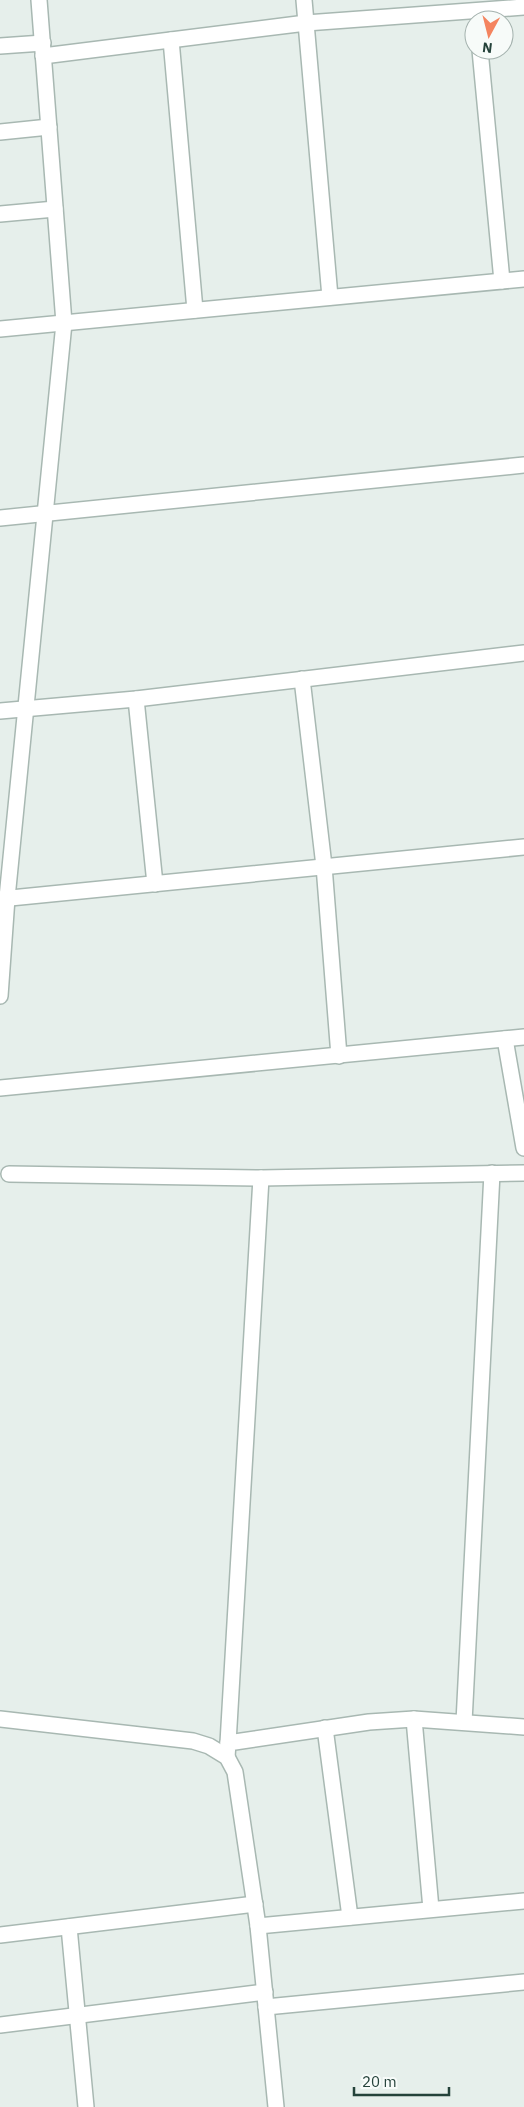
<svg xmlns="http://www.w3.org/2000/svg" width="524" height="2107" viewBox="0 0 524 2107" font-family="'IBM Plex Sans',sans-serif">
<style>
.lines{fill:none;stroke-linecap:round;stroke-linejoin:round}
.lane-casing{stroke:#a8b8b2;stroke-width:18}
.street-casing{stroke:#a8b8b2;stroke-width:18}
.lane{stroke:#fff;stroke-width:15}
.street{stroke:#fff;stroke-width:15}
</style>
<rect width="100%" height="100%" fill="#e6efeb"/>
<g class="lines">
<g class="lane-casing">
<g id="lane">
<polyline points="464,1722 492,1173"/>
<polyline points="228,1743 261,1178"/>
</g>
</g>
<g class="street-casing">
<g id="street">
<polyline points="304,0 330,297"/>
<polyline points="171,40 195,310"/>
<polyline points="0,46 43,43"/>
<polyline points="480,50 502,281"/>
<polyline points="43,56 306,23 524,7"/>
<polyline points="0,132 49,127"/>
<polyline points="0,214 55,209"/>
<polyline points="0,329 524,279"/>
<polyline points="0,518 524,465"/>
<polyline points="302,679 324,866 339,1056"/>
<polyline points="136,699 155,884"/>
<polyline points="0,711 136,699 524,653"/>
<polyline points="0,899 524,847"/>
<polyline points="0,996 7,898 64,323 39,0"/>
<polyline points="505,1039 524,1148"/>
<polyline points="0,1088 524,1037"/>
<polyline points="9,1174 261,1178 524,1173"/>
<polyline points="0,1719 193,1741 209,1746 227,1757 235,1772 258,1926 276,2107"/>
<polyline points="414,1719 431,1909"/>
<polyline points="325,1728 350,1917"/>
<polyline points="227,1757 228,1743 369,1722 414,1719 524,1727"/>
<polyline points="258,1926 524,1901"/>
<polyline points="69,1927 86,2107"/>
<polyline points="0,1935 255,1904"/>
<polyline points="266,2007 524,1982"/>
<polyline points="0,2025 265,1992"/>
</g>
</g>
<use href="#lane" class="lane"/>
<use href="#street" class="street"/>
</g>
<g transform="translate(489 35) rotate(187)"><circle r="24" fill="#f7fbf9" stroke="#a3b1ad"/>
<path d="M0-4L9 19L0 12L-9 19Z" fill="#f4845f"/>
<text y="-8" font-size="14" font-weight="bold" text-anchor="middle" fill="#24423a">N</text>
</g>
<path d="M354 2087v8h95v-8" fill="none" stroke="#24423a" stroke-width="2.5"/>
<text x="362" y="2087" font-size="15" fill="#24423a" stroke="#f7fbf9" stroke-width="4" paint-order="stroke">20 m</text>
</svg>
